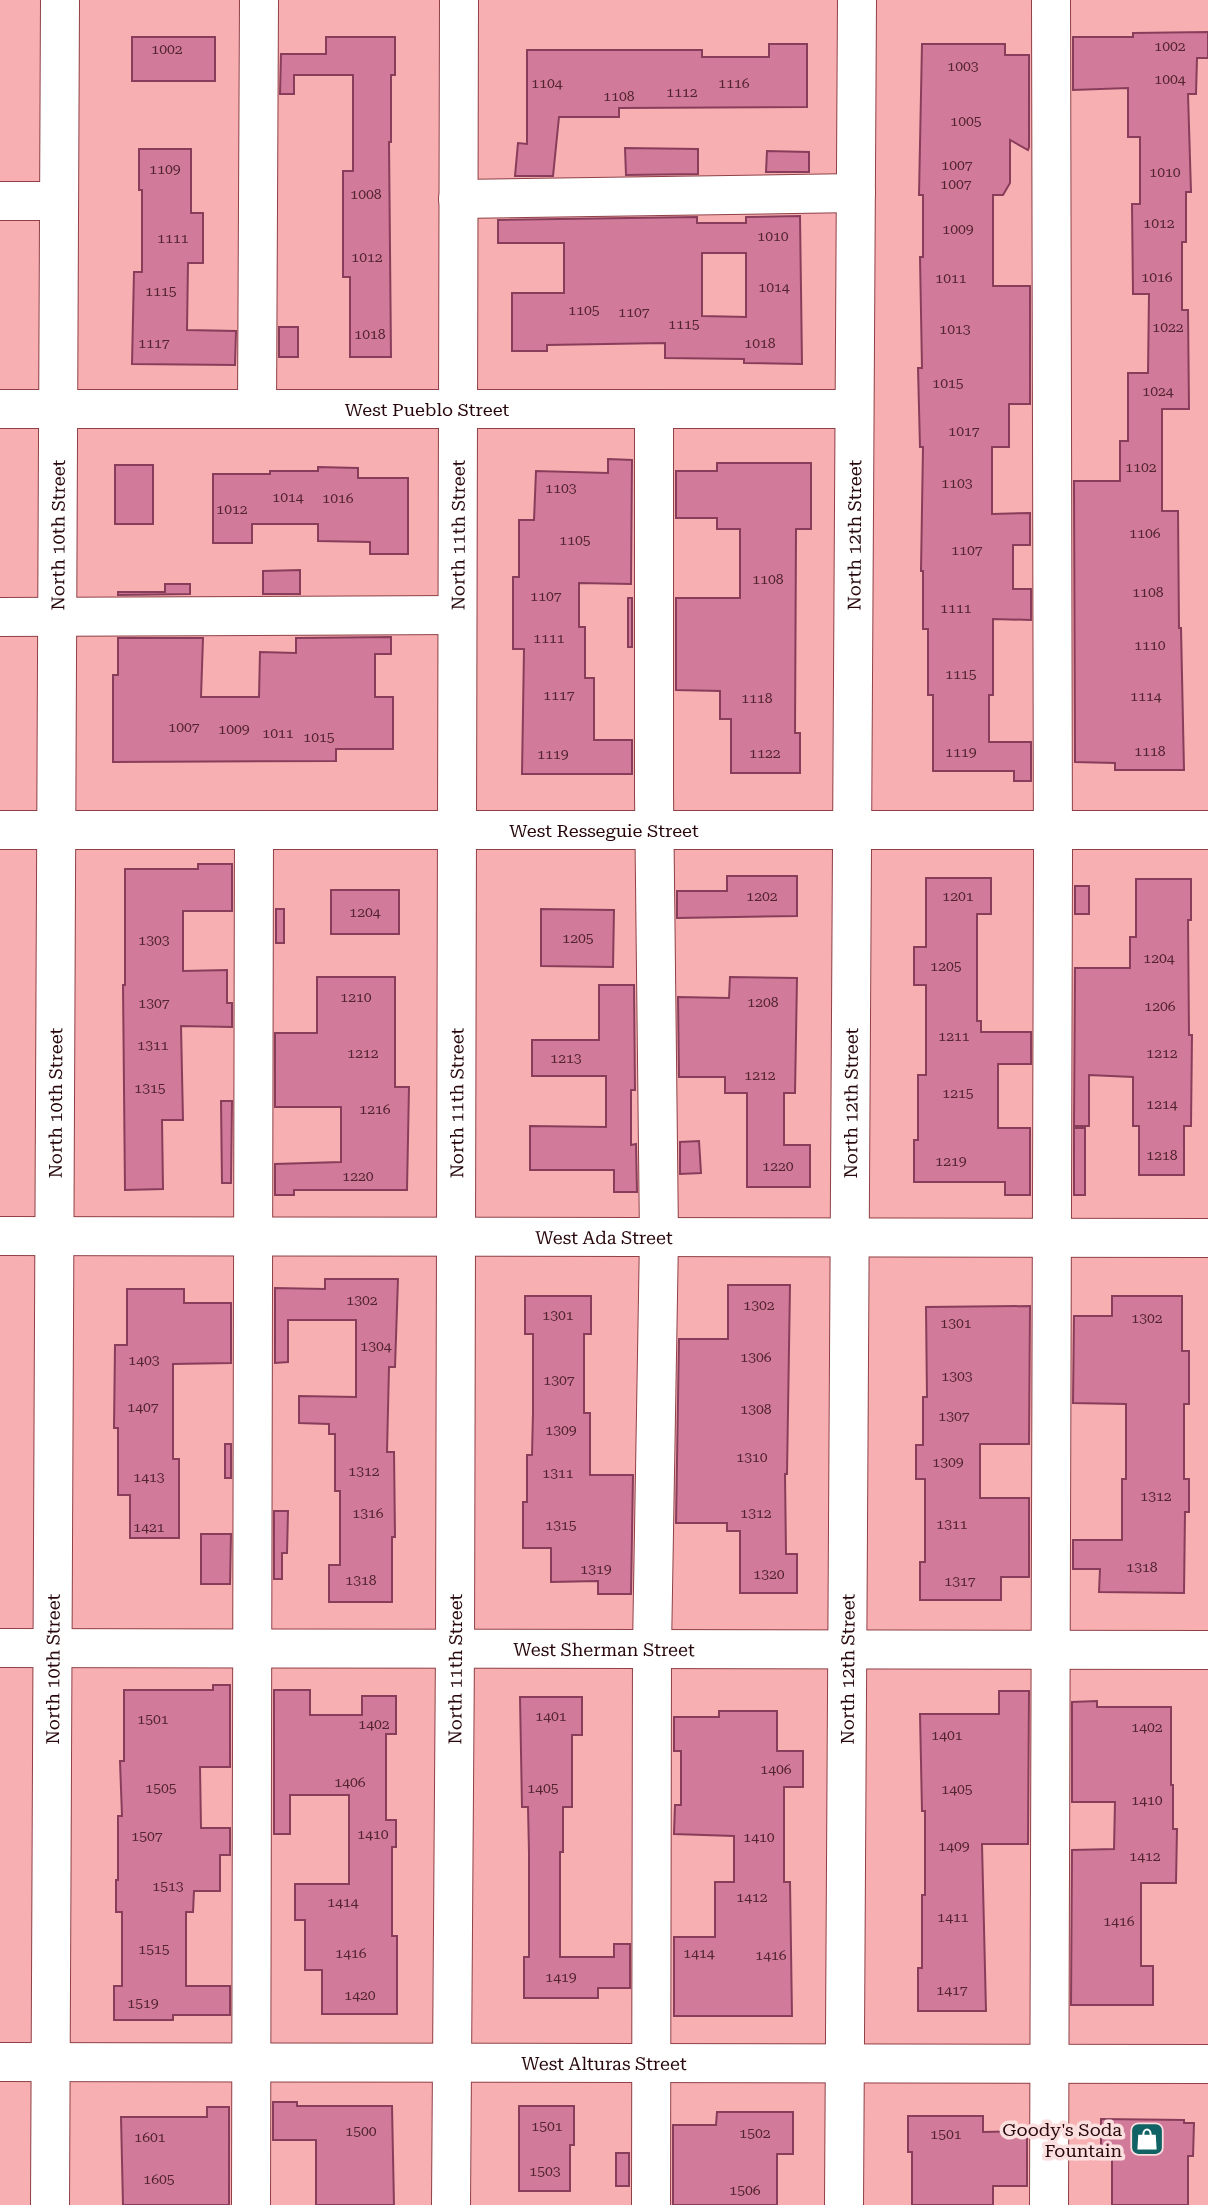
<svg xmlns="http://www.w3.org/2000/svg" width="1208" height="2205" viewBox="0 0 1208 2205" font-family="'Roboto Serif',serif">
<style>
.building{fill:#d27a9a;stroke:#883e5b;stroke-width:2;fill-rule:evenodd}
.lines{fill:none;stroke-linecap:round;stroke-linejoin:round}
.minor-casing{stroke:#8f4147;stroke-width:40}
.minor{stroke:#fff;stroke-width:38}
.labels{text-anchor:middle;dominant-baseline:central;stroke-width:7;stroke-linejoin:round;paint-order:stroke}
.number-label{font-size:14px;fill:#52242f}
.street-label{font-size:18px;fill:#27070b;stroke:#fbdede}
.poi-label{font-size:18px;fill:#27070b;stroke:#fbdede;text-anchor:end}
</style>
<rect width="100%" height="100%" fill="#f8afb1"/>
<g class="building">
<polygon points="1208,32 1208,58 1197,58 1196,94 1188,94 1191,192 1186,192 1186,242 1182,242 1182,310 1188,310 1189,409 1162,409 1162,511 1178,511 1179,628 1181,628 1184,770 1115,770 1115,763 1075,762 1074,481 1120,481 1120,441 1128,441 1128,373 1148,373 1149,294 1133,294 1132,204 1140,204 1140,137 1128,137 1128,88 1073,90 1073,37 1133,37 1133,33"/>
<rect x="132" y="37" width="83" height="44"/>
<polygon points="326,37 395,37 395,75 391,75 391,142 389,142 391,357 350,357 350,277 343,277 343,171 353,171 353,75 294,75 294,94 280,94 281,54 326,54"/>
<polygon points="769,44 807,44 807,107 619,108 619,117 559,117 553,176 515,176 518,143 527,144 527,50 702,50 702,57 769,57"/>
<polygon points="922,44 1005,44 1005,55 1029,55 1029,147 1028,150 1010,140 1010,183 1003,195 993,195 993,286 1030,286 1030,404 1009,404 1009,447 992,447 992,514 1030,513 1030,545 1013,545 1013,589 1031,589 1031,620 993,619 993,695 989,695 989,742 1031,742 1031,781 1014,781 1014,771 933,771 933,695 928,695 928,629 923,629 923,571 921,571 923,447 920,447 918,368 922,368 920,257 923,257 923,195 919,195"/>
<polygon points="625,148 698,149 698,174 626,175"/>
<polygon points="139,149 191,149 191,213 203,213 203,263 188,263 187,330 236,331 235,365 132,364 134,272 142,272 142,190 139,190"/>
<polygon points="767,151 809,152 809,172 766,172"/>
<path d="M800 216 802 364 744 363V359L665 358V343L547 345V351H512V293H564V243H498V220L697 217V223H746V217ZM702 253H746V317L702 316Z"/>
<rect x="279" y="327" width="19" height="30"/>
<polygon points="608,459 632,460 631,584 579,583 579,627 585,627 585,678 594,678 594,740 632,740 632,774 522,774 524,649 513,649 513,577 519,577 519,520 534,520 536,471 608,473"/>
<polygon points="717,463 811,463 811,529 796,529 795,733 800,733 800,773 731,773 731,719 720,719 720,691 676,690 676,598 740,598 740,529 717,529 717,518 676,518 676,471 717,471"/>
<rect x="115" y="465" width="38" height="59"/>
<polygon points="318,467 358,468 358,478 408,478 408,554 370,554 370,542 318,541 318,524 252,524 252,543 213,543 213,474 270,474 270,471 318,471"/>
<polygon points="300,570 300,594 263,594 263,571"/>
<polygon points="165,584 190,584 190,594 118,595 118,592 165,592"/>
<rect x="628" y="598" width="4" height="49"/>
<polygon points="391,637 391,654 375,654 375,697 393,697 393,749 336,749 336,761 113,762 113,675 118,675 118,638 203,638 201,697 259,697 260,652 296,653 296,638"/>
<polygon points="198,864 232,864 232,911 183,911 183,971 227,970 227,1003 232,1003 232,1027 181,1026 183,1120 162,1120 163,1189 125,1190 123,985 125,985 125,869 198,869"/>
<polygon points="727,876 797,876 797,916 677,918 677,891 727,891"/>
<polygon points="926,878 991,878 991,914 977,914 977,1021 981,1021 981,1032 1031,1032 1031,1064 998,1064 998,1128 1030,1128 1030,1195 1005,1195 1005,1182 914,1182 914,1140 918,1140 918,1075 926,1075 926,985 914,985 914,947 926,947"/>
<polygon points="1136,879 1191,879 1191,920 1188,920 1189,1035 1192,1035 1191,1126 1184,1126 1184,1175 1139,1175 1139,1126 1133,1126 1133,1077 1089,1075 1089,1126 1074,1126 1075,968 1130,968 1130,937 1136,937"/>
<rect x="1075" y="886" width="14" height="28"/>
<rect x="331" y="890" width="68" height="44"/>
<rect x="276" y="909" width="8" height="34"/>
<polygon points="541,909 614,910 613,967 541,966"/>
<polygon points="317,977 395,977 395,1087 409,1087 407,1190 294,1190 294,1195 275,1195 275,1164 341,1162 341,1107 275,1107 275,1033 317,1033"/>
<polygon points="730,977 797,978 795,1093 784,1093 784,1145 810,1145 810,1187 747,1187 747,1093 725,1093 725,1077 679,1077 678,997 729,998"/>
<polygon points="599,985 634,985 635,1090 631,1090 631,1145 636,1144 637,1192 614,1192 614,1170 530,1170 530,1126 606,1127 606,1076 532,1076 532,1040 599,1040"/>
<polygon points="221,1101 232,1101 231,1183 222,1183"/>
<rect x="1074" y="1128" width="11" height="67"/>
<polygon points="699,1141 701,1173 680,1174 680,1142"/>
<polygon points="325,1279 398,1279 395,1367 389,1367 387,1452 394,1452 395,1537 392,1537 392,1602 329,1602 329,1565 340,1565 340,1491 335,1491 335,1434 329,1434 329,1424 299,1423 299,1396 356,1397 356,1320 288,1320 288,1362 275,1363 275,1288 325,1289"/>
<polygon points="728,1285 790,1285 787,1474 785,1474 786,1554 797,1554 797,1593 740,1593 740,1531 727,1531 727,1523 676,1523 679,1339 728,1339"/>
<polygon points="127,1289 184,1289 184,1303 231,1303 231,1363 173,1364 173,1459 179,1459 179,1538 130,1538 130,1495 118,1495 118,1428 114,1428 115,1345 127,1345"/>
<polygon points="525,1296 591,1296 591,1334 584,1334 584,1413 590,1413 590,1475 633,1475 631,1594 598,1594 598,1581 551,1582 551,1548 523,1548 523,1502 527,1502 527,1455 532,1455 533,1413 533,1334 525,1334"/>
<polygon points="1112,1296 1182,1296 1182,1351 1189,1351 1189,1404 1184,1404 1184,1479 1189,1479 1189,1512 1185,1512 1184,1593 1099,1592 1100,1569 1073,1569 1073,1540 1122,1540 1122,1479 1126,1479 1126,1404 1073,1403 1074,1316 1112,1316"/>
<polygon points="1030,1306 1029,1444 980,1444 980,1498 1029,1498 1029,1577 1001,1577 1001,1600 920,1600 920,1562 925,1562 925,1479 916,1479 916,1445 923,1445 923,1397 927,1397 926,1307"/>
<rect x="225" y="1444" width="6" height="34"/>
<polygon points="274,1511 288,1511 287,1553 282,1553 282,1579 274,1579"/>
<polygon points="201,1534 231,1534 230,1584 201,1584"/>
<polygon points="213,1685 230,1685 230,1767 200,1767 201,1828 230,1828 230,1855 220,1855 220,1891 194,1891 193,1912 186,1912 186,1986 230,1986 230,2015 173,2015 173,2020 114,2020 114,1986 122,1986 122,1912 116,1912 116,1880 118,1880 118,1816 122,1816 120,1761 124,1761 124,1690 213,1690"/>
<polygon points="274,1690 310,1690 310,1715 362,1715 362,1696 396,1696 396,1734 386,1734 386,1820 396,1820 396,1847 392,1847 392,1936 397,1936 397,2014 322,2014 322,1970 305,1970 305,1920 295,1920 295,1884 349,1884 349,1795 290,1795 290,1834 274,1834"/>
<polygon points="999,1691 1029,1691 1028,1844 982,1844 986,2011 918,2011 918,1968 922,1968 922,1895 925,1895 925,1811 922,1811 920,1714 999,1714"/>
<polygon points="520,1697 582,1697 582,1735 572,1735 572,1807 563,1807 563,1852 560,1852 560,1957 614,1957 614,1944 630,1944 630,1988 598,1988 598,1998 524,1998 524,1957 529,1957 529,1852 528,1807 522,1807"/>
<polygon points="1097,1701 1097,1707 1171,1707 1171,1785 1173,1785 1173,1829 1177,1829 1176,1883 1141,1883 1141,1966 1153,1966 1153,2005 1071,2005 1072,1850 1114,1849 1115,1802 1072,1802 1072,1702"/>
<polygon points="719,1711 777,1711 777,1751 803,1751 803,1787 784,1787 784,1882 790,1882 792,2016 674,2016 674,1937 715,1937 715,1882 734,1882 734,1836 674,1834 675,1805 681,1805 681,1751 674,1751 674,1717 719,1717"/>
<polygon points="273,2102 297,2102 297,2106 392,2106 394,2205 316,2205 316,2140 273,2140"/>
<polygon points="519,2106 574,2106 574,2145 570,2145 570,2191 519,2191"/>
<polygon points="207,2107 229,2107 229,2205 123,2205 121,2117 207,2117"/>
<polygon points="717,2112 793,2112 793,2154 777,2154 777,2205 673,2205 673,2125 716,2125"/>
<polygon points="908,2116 983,2116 983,2132 1027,2131 1027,2186 993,2186 993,2205 912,2205 912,2152 908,2152"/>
<polygon points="1101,2119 1184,2120 1184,2123 1194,2123 1193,2156 1188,2156 1188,2205 1112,2205 1112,2155 1101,2155"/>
<rect x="616" y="2153" width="13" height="33"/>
</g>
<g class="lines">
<g class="minor-casing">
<g id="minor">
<polyline points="458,199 856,193"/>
<polyline points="0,201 59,201"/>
<path id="s1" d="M0 409H854"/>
<polyline points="257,409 259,0"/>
<polyline points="0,617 457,615"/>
<path id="s2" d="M0 830H1208"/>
<path id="s3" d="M0 1236 1208 1238"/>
<path id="s4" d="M0 1648 1208 1650"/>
<path id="s5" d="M0 2062 1208 2064"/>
<path id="s6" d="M50 2205 60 0"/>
<polyline points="251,2205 254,830"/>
<path id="s7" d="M451 2205 455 1649 459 0"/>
<polyline points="651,2205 652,1649 659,1237 654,793 654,409"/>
<path id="s8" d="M844 2205 857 0"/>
<polyline points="1049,2205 1053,859 1051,0"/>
</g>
</g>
<use href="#minor" class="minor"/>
</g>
<defs>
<g id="shop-square" transform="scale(1.75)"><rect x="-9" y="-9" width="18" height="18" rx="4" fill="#116264" stroke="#fbdede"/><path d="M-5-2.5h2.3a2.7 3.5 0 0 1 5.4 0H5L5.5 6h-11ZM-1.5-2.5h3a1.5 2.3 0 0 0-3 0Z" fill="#fff"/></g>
</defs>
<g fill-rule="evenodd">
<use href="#shop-square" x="1147" y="2139"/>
</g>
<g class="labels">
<g class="number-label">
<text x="1170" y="46">1002</text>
<text x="167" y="49">1002</text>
<text x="963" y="66">1003</text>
<text x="1170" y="79">1004</text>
<text x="547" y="83">1104</text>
<text x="734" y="83">1116</text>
<text x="682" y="92">1112</text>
<text x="619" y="96">1108</text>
<text x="966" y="121">1005</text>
<text x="957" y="165">1007</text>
<text x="165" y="169">1109</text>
<text x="1165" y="172">1010</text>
<text x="956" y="184">1007</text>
<text x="366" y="194">1008</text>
<text x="1159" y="223">1012</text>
<text x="958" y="229">1009</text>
<text x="773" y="236">1010</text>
<text x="173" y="238">1111</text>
<text x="367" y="257">1012</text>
<text x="1157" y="277">1016</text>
<text x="951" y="278">1011</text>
<text x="774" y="287">1014</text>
<text x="161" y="291">1115</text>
<text x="584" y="310">1105</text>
<text x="634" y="312">1107</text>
<text x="684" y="324">1115</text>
<text x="1168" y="327">1022</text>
<text x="955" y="329">1013</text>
<text x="370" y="334">1018</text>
<text x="154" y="343">1117</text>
<text x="760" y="343">1018</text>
<text x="948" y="383">1015</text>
<text x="1158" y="391">1024</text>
<text x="964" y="431">1017</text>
<text x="1141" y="467">1102</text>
<text x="957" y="483">1103</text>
<text x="561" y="488">1103</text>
<text x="288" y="497">1014</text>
<text x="338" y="498">1016</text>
<text x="232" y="509">1012</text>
<text x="1145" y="533">1106</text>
<text x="575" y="540">1105</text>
<text x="967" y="550">1107</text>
<text x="768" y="579">1108</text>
<text x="1148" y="592">1108</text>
<text x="546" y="596">1107</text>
<text x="956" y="608">1111</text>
<text x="549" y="638">1111</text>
<text x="1150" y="645">1110</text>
<text x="961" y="674">1115</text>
<text x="559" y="695">1117</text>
<text x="1146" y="696">1114</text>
<text x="757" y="698">1118</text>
<text x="184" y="727">1007</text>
<text x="234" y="729">1009</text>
<text x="278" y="733">1011</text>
<text x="319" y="737">1015</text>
<text x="1150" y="751">1118</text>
<text x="961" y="752">1119</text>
<text x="765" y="753">1122</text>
<text x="553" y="754">1119</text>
<text x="762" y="896">1202</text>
<text x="958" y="896">1201</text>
<text x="365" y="912">1204</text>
<text x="578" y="938">1205</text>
<text x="154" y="940">1303</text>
<text x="1159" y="958">1204</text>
<text x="946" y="966">1205</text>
<text x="356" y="997">1210</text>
<text x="763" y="1002">1208</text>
<text x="154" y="1003">1307</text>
<text x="1160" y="1006">1206</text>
<text x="954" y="1036">1211</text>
<text x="153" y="1045">1311</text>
<text x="363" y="1053">1212</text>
<text x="1162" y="1053">1212</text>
<text x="566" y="1058">1213</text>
<text x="760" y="1075">1212</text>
<text x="150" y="1088">1315</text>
<text x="958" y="1093">1215</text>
<text x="1162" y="1104">1214</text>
<text x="375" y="1109">1216</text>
<text x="1162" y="1155">1218</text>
<text x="951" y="1161">1219</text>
<text x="778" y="1166">1220</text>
<text x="358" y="1176">1220</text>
<text x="362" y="1300">1302</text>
<text x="759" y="1305">1302</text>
<text x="558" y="1315">1301</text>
<text x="1147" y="1318">1302</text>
<text x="956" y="1323">1301</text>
<text x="376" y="1346">1304</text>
<text x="756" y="1357">1306</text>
<text x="144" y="1360">1403</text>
<text x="957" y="1376">1303</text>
<text x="559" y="1380">1307</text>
<text x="143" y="1407">1407</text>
<text x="756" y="1409">1308</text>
<text x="954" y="1416">1307</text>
<text x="561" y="1430">1309</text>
<text x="752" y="1457">1310</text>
<text x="948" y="1462">1309</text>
<text x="364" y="1471">1312</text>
<text x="558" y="1473">1311</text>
<text x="149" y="1477">1413</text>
<text x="1156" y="1496">1312</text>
<text x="368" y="1513">1316</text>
<text x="756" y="1513">1312</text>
<text x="952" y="1524">1311</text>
<text x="561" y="1525">1315</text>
<text x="149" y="1527">1421</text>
<text x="1142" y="1567">1318</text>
<text x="596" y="1569">1319</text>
<text x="769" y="1574">1320</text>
<text x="361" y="1580">1318</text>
<text x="960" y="1581">1317</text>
<text x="551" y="1716">1401</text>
<text x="153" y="1719">1501</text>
<text x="374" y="1724">1402</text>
<text x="1147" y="1727">1402</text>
<text x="947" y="1735">1401</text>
<text x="776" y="1769">1406</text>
<text x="350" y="1782">1406</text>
<text x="161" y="1788">1505</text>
<text x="543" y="1788">1405</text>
<text x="957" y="1789">1405</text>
<text x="1147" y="1800">1410</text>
<text x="373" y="1834">1410</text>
<text x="147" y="1836">1507</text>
<text x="759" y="1837">1410</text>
<text x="954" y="1846">1409</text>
<text x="1145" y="1856">1412</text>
<text x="168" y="1886">1513</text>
<text x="752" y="1897">1412</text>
<text x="343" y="1902">1414</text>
<text x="953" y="1917">1411</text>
<text x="1119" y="1921">1416</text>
<text x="154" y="1949">1515</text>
<text x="351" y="1953">1416</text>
<text x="699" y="1953">1414</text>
<text x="771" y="1955">1416</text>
<text x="561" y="1977">1419</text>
<text x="952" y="1990">1417</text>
<text x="360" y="1995">1420</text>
<text x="143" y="2003">1519</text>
<text x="547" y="2126">1501</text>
<text x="361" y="2131">1500</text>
<text x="755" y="2133">1502</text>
<text x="946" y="2134">1501</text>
<text x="150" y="2137">1601</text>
<text x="545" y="2171">1503</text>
<text x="159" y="2179">1605</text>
<text x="745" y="2190">1506</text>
</g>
<g class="street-label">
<text stroke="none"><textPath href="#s1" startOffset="427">West Pueblo Street</textPath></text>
<text stroke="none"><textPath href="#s6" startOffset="1670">North 10th Street</textPath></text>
<text stroke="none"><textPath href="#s7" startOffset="1670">North 11th Street</textPath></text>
<text stroke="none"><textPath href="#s8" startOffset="1670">North 12th Street</textPath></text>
<text stroke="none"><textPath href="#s2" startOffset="604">West Resseguie Street</textPath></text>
<text stroke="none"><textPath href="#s6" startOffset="1102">North 10th Street</textPath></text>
<text stroke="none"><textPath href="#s7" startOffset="1102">North 11th Street</textPath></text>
<text stroke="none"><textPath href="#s8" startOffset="1102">North 12th Street</textPath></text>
<text stroke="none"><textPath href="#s3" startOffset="604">West Ada Street</textPath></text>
<text stroke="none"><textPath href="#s4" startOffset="604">West Sherman Street</textPath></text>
<text stroke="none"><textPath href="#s6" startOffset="536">North 10th Street</textPath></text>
<text stroke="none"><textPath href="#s8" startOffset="536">North 12th Street</textPath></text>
<text stroke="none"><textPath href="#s7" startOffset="536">North 11th Street</textPath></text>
<text stroke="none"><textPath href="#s5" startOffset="604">West Alturas Street</textPath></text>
</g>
<g class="poi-label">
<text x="1122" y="2129">Goody's Soda<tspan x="1122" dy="21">Fountain</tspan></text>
</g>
</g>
</svg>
